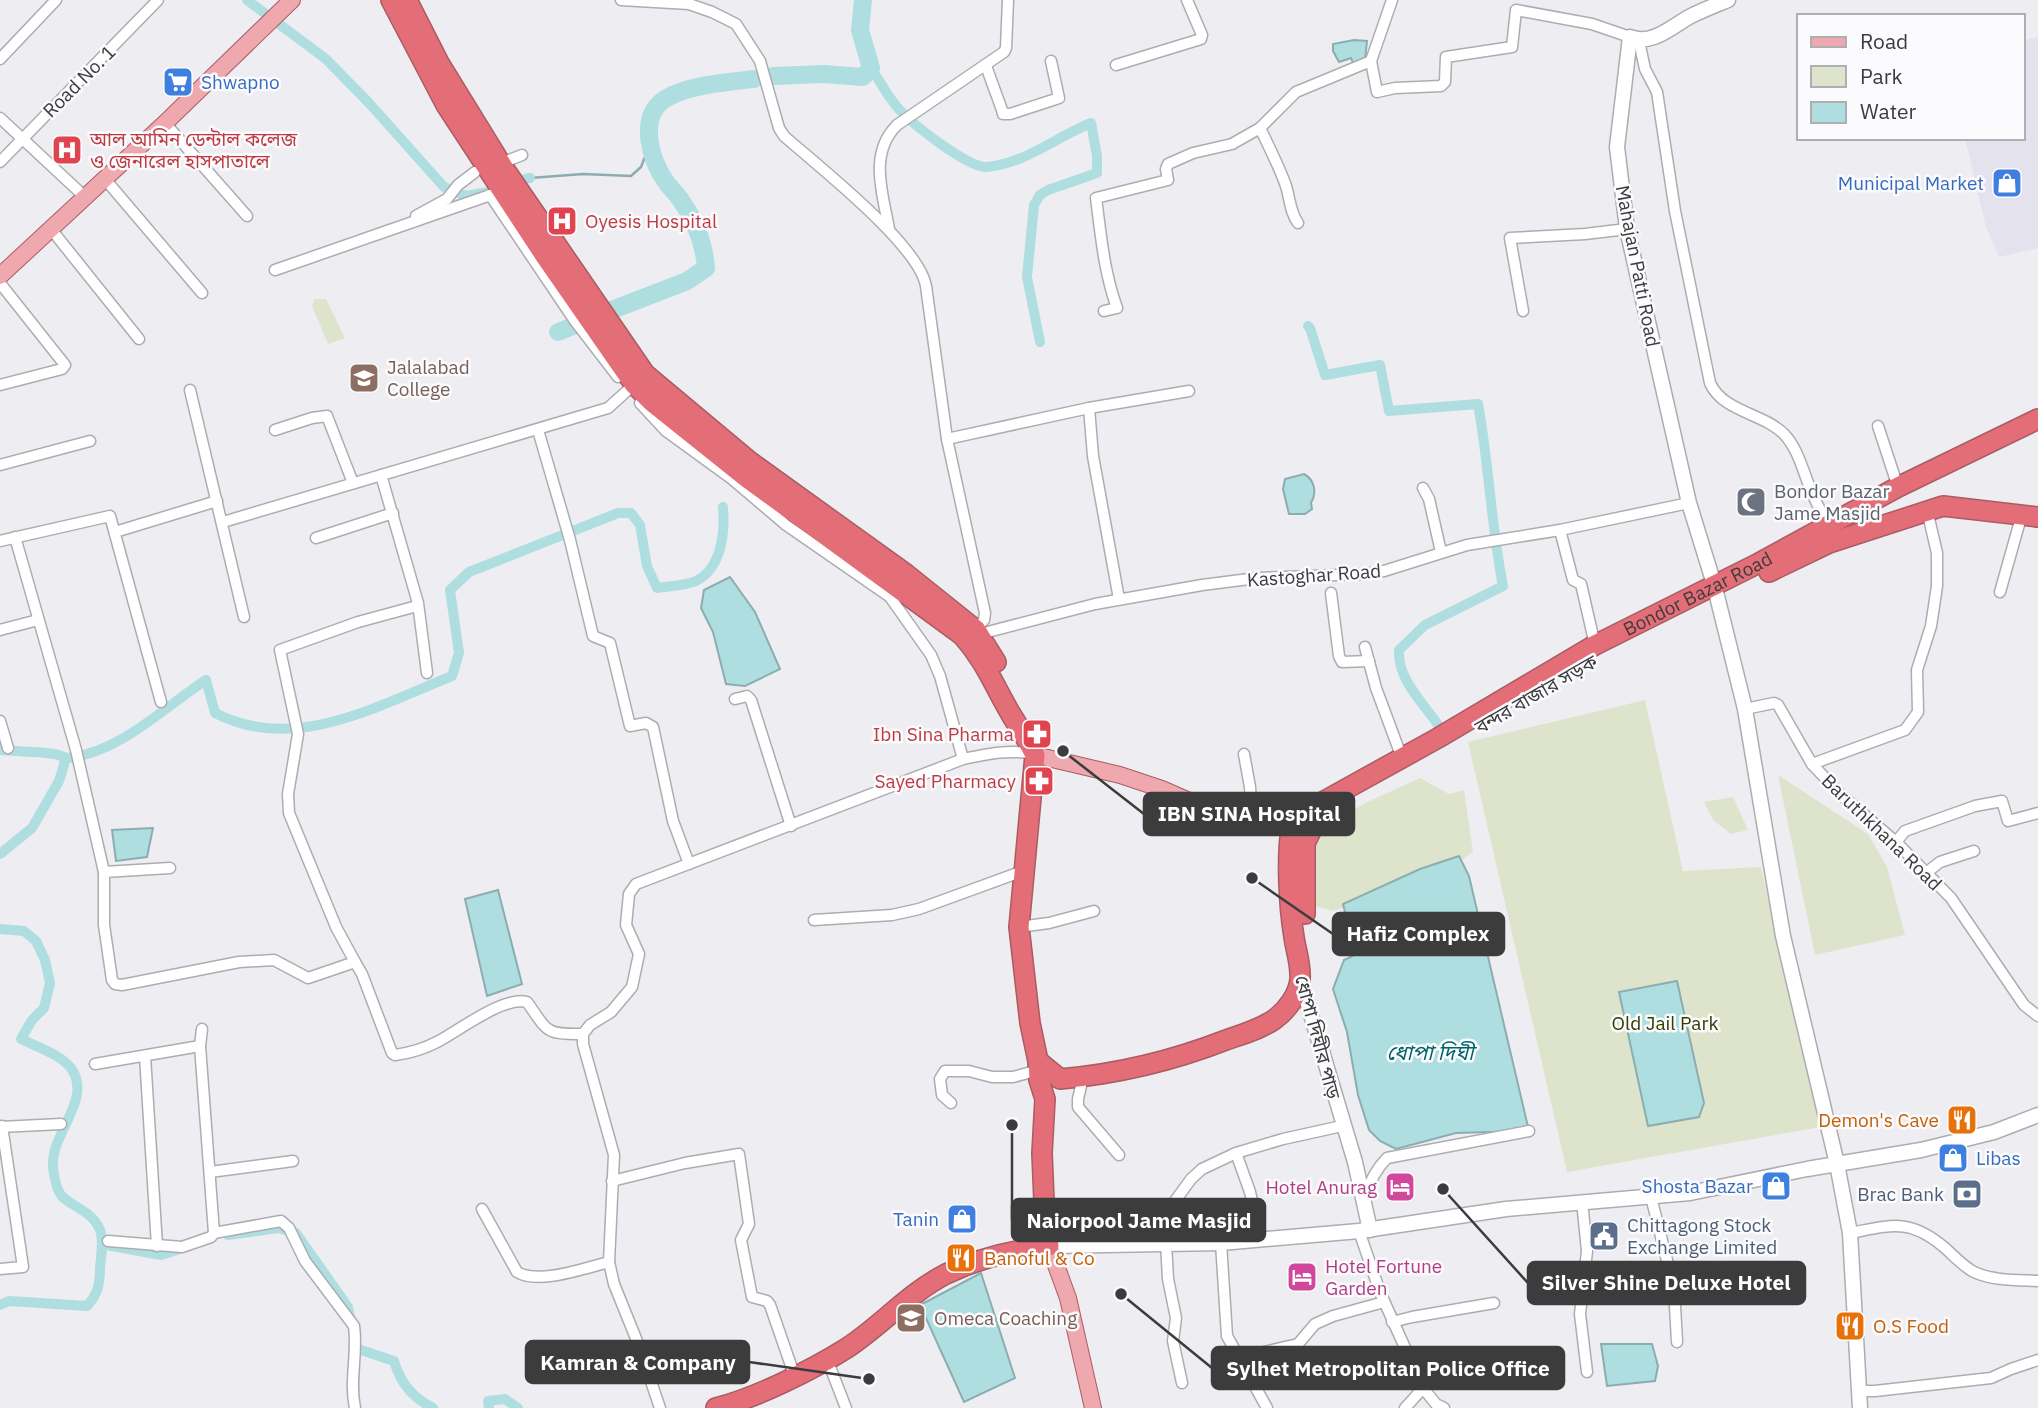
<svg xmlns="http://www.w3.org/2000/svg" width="2038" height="1408" viewBox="0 0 2038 1408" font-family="'IBM Plex Sans','Noto Sans Bengali',sans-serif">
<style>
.built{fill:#e3e2ed}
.green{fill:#dee4cb}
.water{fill:#afdee1;stroke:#8cadb0;stroke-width:2}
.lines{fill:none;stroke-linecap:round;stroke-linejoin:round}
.stream{stroke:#8cadb0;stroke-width:2.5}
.canal{stroke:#afdee1;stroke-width:10}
.river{stroke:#afdee1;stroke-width:18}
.street-casing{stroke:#adadb1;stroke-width:13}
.secondary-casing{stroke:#adadb1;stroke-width:17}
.primary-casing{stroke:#a95c63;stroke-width:18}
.highway-casing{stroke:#a95c63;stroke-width:22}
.street{stroke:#fff;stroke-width:10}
.secondary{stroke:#fff;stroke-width:14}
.primary{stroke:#efa8ae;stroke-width:16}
.highway{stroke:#e46e78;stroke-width:19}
.labels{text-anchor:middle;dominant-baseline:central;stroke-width:5;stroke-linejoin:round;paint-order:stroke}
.street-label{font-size:19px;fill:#3c3c3d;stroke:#fbfbfe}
.shop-label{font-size:19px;fill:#366cbe;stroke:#fbfbfe;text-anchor:end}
.health-label{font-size:19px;fill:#be3a42;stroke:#fbfbfe;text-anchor:start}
.education-label{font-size:19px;fill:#785e54;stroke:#fbfbfe;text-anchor:start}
.worship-label{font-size:19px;fill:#5b616d;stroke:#fbfbfe;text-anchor:start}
.park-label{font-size:19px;fill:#333c00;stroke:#fbfbfe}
.food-label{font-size:19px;fill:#c56008;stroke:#fbfbfe;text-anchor:start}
.hotel-label{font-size:19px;fill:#b23c85;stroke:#fbfbfe;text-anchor:end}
.service-label{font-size:19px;fill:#4e5e75;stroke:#fbfbfe;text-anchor:end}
.water-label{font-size:21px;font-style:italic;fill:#00656a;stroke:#fbfbfe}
.leader{fill:none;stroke:#3c3c3d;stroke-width:2.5}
.callout-dot{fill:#3c3c3d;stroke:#fbfbfe;stroke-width:2.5}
.callout{fill:#3c3c3d;stroke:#3c3c3d;stroke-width:2.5}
.callout-label{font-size:21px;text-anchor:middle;font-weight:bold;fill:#fff}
</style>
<rect width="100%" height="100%" fill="#eeeef2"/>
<polygon class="built" points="2038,37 2038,248 1999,257 1986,227 1965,138 2022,138 2022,41"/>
<g class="green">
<polygon points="315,299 326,299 345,338 328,344 312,306"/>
<polygon points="1645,700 1683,871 1761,867 1821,1127 1567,1172 1468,742"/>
<polygon points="1778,775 1868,834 1887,867 1905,935 1815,955"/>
<polygon points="1420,778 1449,794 1464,790 1473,852 1441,874 1333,911 1311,905 1314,836 1363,804"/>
<polygon points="1733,797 1748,830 1731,834 1713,820 1704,802"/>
</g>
<g class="water">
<polygon points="1354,40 1367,41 1365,60 1353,63 1351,58 1339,62 1333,51 1333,44"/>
<path d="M1304 474C1315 480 1317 493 1311 503L1312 509 1305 514H1289L1283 489 1285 479Z"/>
<polygon points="730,577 755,612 780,669 745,686 726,684 713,632 701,608 704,590"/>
<polygon points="153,828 147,857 116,861 112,830"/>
<polygon points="1459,856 1469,876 1529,1131 1456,1133 1396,1149 1380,1141 1369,1130 1358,1095 1347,1032 1333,989 1344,960 1355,955 1343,904 1420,869"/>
<polygon points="498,890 522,984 487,996 465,899"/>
<polygon points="1677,981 1704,1103 1699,1117 1648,1126 1619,992"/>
<polygon points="981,1273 1015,1378 964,1402 920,1305"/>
<polygon points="1601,1344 1652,1344 1658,1366 1655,1381 1607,1386"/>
</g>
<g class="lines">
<polyline class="stream" points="530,178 583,174 631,176 641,167 650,144"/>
<g class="canal">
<polyline points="247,0 326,59 369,103 444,187 466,196 488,192"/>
<path d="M871 68C880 81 888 97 898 108 912 124 968 168 987 167 1024 164 1058 136 1091 123L1097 156V173L1048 190 1040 195 1034 205 1027 277 1040 342"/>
<polyline points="525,179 530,178"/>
<path d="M1308 326 1310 328 1325 375 1380 365 1389 411 1478 404C1489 464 1491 525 1503 586L1425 625 1399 650C1397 679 1424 704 1439 726"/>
<path d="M0 750C18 752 37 751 54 754 60 755 64 758 70 758 123 750 163 708 206 680L215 713C294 754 377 706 452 676L459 653 450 590 469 572 618 513H631L640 525 647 566 657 588C669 586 685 586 696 581 722 568 725 532 723 507"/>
<polyline points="0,854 32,828 59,781 66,758"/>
<path d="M0 929 24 931 36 941 45 960 50 983 44 1008 32 1020 21 1039C37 1047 66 1056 74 1073 90 1105 45 1139 54 1174 55 1180 57 1190 61 1195 69 1206 92 1210 100 1230 104 1241 101 1256 100 1268 100 1284 98 1294 87 1306L9 1301 0 1305"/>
<polyline points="228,1235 278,1228 296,1233 348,1307 351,1324"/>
<polyline points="106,1245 161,1255 183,1248"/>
<path d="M354 1340 355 1348 394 1361C401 1384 412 1397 433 1408"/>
<polyline points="489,1408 488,1401 505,1399 518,1408"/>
</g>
<g class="river">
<polyline points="773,76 824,74 863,77 871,68 860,30 863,0"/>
<path d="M612 310 687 281 706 268C704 242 695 220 680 199 676 193 670 188 666 182 651 161 637 117 665 99 688 85 727 82 754 79"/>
<polyline points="558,332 573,326"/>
</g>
<g class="street-casing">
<g id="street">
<path d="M621 0 689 4 712 12 736 24 760 61 779 128 784 136C818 166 919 245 926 286L947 439 985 613 984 620 976 630"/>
<path d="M1639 41 1645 69 1657 92 1675 211 1710 383C1723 412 1763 413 1784 434 1800 451 1804 477 1814 497 1818 507 1824 517 1829 526"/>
<polyline points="0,59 56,0"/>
<polyline points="1371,61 1377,92 1395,88 1441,86 1445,82 1446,57 1512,47 1516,10 1592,24 1630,37"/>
<polyline points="1116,65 1201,39 1202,35 1187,0"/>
<polyline points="986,66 1002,110 1003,114 1010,114 1059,98 1051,61"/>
<polyline points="0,118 85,197"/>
<polyline points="165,123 247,216"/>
<path d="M1260 128C1269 147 1279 166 1286 186 1290 199 1290 212 1298 223"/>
<polyline points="509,160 522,155"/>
<polyline points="0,162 158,0"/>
<polyline points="105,179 202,293"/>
<polyline points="490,195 575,321 618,377"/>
<polyline points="416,216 447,199 458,185 475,172"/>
<polyline points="51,229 139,339"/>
<path d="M889 229C883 194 868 154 897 125L1004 52 1006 48 1008 0"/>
<polyline points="275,270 496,193"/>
<polyline points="0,283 65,365 62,369 0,385"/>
<path d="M1104 311 1117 308C1104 272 1101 236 1096 198L1168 180 1166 169 1168 164 1193 153 1232 144 1260 128 1296 92 1371 61 1392 0"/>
<polyline points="1523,311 1510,238 1585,234 1627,229"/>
<polyline points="190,390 244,617"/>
<polyline points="640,403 666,431 732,479 786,525 890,597 931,655 940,676 963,759"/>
<polyline points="1089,408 1093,456 1119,599"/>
<polyline points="1878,426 1898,487"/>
<polyline points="275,430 312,418 327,416 353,483"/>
<polyline points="538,430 570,540 593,636 610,643 630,726 646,723 653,727 673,821 689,864"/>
<polyline points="947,439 1089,408 1189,391"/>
<polyline points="0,465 90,441"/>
<polyline points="381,475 418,603 427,673"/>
<polyline points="1423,488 1429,499 1441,552"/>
<polyline points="223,522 608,408 638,381"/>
<polyline points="1560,530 1573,580 1581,584 1595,645"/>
<polyline points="115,532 217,501"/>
<path d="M15 537 76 750 104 872V925L112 980 115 984 122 985 239 962 274 960 308 978 355 962 362 974 392 1053 395 1055C409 1053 424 1049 437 1042 460 1030 503 996 527 1002 548 1031 544 1035 583 1034"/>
<polyline points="316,538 393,513"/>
<polyline points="0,541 110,516 161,702"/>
<polyline points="2000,592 2022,514"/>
<polyline points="1331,593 1339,656 1342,662 1369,661"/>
<polyline points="0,630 38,620"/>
<polyline points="980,634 1095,604 1202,585 1257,578 1365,574 1384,571 1467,545 1560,530 1689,503"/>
<polyline points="1365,647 1376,688 1402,758"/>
<polyline points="735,699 747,696 751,700 791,826"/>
<polyline points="1745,709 1774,703 1778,705 1812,764 1841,795 1896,842 1951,898 2024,1005 2038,1016"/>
<polyline points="0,721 8,748"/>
<polyline points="1244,754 1250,787 1252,820"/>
<polyline points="1812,764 1905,730 1918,712 1917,670 1931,626 1937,586 1937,553 1927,510"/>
<polyline points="1896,842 1905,831 1975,806 2002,801 2008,821 2038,813"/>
<polyline points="104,872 170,868"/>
<polyline points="1926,873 1940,862 1974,851"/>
<polyline points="814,920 892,915 919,909 1023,871"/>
<polyline points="1019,927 1049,923 1094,911"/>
<polyline points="355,962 336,927 289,813 288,794 298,734 280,650 358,622 417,606"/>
<polyline points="145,1056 157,1246"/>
<polyline points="95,1064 200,1046"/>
<polyline points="1083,1077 1078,1099 1078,1107 1119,1155"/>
<polyline points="951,1103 942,1095 940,1079 945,1071 969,1071 992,1077 1013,1077 1039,1070"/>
<polyline points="0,1127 61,1124"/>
<polyline points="1236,1153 1250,1192 1261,1240"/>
<polyline points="210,1172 293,1161"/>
<polyline points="612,1181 685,1163 739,1154 749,1224 741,1240 752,1297 767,1301 770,1305 795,1377"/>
<polyline points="1651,1197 1674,1288 1677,1342"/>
<path d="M1364 1199C1369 1183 1375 1170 1387 1158L1529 1131"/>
<polyline points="1582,1201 1587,1251 1580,1314 1587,1372"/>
<path d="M482 1209 517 1272C538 1285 585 1268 609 1262"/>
<polyline points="1359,1231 1380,1292 1423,1388 1405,1408"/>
<path d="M214 1233 281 1221 289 1228 305 1261 354 1326C358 1354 349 1380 355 1408"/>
<path d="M1850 1233C1892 1225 1910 1218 1945 1248 1954 1256 1964 1267 1974 1272 1993 1281 2018 1280 2038 1281"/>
<polyline points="108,1241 182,1247 211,1237 214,1233 200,1046 202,1029"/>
<polyline points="1221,1243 1227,1336 1267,1408"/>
<polyline points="0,1269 23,1267 2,1126"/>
<polyline points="1392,1322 1412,1317 1494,1303"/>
<polyline points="1238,1358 1298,1344 1315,1324 1333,1316 1384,1302"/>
<polyline points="827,1359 846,1408"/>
<polyline points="1417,1377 1504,1360"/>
<polyline points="1182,1383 1173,1341 1176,1318 1168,1279 1166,1243 1175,1201 1191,1179 1202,1169 1236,1153 1283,1139 1342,1126"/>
<polyline points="1423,1388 1436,1404 1444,1408"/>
<polyline points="1860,1391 1875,1391 1991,1378 2011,1369 2038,1360"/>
<path d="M660 1408 639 1346 614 1284 609 1262 614 1155 583 1044V1034L590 1025 611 1012 632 987 639 954 626 925 629 894 636 884 963 759C987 754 1009 749 1034 754"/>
</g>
</g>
<g class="secondary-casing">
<g id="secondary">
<path d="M1728 0C1716 5 1703 10 1691 16 1672 26 1653 46 1630 37L1617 147 1627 229 1689 503 1714 584 1745 709 1783 936 1837 1164 1850 1233 1860 1408"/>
<polyline points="1301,981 1355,1162 1370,1230"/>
<polyline points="1049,1246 1221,1243 1359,1231 1506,1209 1690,1193 1807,1169 1921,1150 1994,1132 2038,1115"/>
</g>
</g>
<g class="primary-casing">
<g id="primary">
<polyline points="0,276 165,123 292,0"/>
<polyline points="1035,755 1120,775 1162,789 1210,810 1262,822 1292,824 1300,831"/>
<polyline points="1049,1246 1068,1298 1093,1408"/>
</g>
</g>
<g class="highway-casing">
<g id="highway">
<path d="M391 0 446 105 545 256 634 384 652 402 747 478 962 635C986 662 994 686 1012 716 1020 729 1028 741 1035 755L1019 927 1030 1023 1038 1061 1039 1080 1045 1099 1042 1153 1044 1201 1049 1246C1014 1250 979 1258 946 1274 909 1293 882 1325 847 1348 812 1370 756 1398 716 1408"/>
<polyline points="407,0 439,63 503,167 645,374 749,461 906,574 976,630 996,662"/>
<polyline points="1769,572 1829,543 1943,506 2038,517"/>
<path id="s1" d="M1292 824 1308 810 1438 738 1595 645 1759 563 1898 487 2038 419"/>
<polyline points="1305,914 1305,843 1318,817"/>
<path d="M1038 1061 1060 1079C1118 1074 1172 1061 1226 1040 1243 1034 1261 1029 1275 1019 1287 1010 1299 994 1300 979 1301 964 1296 951 1294 937 1289 907 1286 854 1292 824"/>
</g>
</g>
<use href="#street" class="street"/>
<use href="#secondary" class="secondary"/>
<use href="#primary" class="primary"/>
<use href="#highway" class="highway"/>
</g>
<defs>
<g id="supermarket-square" transform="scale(1.575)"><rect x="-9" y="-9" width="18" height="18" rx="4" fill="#3f7fe0" stroke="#fbfbfe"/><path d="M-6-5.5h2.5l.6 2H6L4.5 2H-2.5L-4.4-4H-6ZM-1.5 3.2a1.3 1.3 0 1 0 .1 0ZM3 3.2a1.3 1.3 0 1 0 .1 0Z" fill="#fff"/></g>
<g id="hospital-square" transform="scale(1.575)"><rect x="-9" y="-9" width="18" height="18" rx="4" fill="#e0444e" stroke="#fbfbfe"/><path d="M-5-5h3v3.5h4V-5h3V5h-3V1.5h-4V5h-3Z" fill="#fff"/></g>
<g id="shop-square" transform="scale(1.575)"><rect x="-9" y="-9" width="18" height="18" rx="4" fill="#3f7fe0" stroke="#fbfbfe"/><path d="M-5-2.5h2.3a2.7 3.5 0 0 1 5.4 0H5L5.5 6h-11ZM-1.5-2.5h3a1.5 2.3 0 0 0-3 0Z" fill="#fff"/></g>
<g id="university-square" transform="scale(1.575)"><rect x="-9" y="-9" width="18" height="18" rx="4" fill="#8d6e63" stroke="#fbfbfe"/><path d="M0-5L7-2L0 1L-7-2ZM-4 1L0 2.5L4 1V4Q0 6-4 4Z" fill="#fff"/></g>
<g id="mosque-square" transform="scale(1.575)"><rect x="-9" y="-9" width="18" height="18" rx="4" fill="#6b7280" stroke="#fbfbfe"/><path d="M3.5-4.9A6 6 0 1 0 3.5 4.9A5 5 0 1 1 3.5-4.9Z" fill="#fff"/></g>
<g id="pharmacy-square" transform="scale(1.575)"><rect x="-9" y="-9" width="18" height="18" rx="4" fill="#e0444e" stroke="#fbfbfe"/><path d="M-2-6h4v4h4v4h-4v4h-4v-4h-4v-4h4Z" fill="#fff"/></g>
<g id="restaurant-square" transform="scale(1.575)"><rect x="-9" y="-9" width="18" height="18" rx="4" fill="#e8710a" stroke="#fbfbfe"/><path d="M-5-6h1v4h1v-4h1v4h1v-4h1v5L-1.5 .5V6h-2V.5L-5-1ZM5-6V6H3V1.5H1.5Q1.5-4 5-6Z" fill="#fff"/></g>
<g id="hotel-square" transform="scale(1.575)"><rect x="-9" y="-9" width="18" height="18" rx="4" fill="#d1479c" stroke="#fbfbfe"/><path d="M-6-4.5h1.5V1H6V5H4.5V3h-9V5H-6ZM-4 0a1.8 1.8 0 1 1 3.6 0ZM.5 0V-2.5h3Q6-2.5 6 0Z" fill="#fff"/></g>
<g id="bank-square" transform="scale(1.575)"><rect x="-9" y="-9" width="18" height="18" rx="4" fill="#5c6f8a" stroke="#fbfbfe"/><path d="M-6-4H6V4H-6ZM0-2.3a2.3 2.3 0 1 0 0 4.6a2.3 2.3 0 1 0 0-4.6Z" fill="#fff"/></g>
<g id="civic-square" transform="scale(1.575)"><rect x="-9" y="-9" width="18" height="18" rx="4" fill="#5c6f8a" stroke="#fbfbfe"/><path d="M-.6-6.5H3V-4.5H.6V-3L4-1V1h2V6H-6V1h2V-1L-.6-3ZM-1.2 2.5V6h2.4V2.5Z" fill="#fff"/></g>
</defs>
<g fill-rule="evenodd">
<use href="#supermarket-square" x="178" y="82"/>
<use href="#hospital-square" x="67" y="150"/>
<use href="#shop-square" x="2007" y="183"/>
<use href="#hospital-square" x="562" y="221"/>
<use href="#university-square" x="364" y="378"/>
<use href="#mosque-square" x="1751" y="502"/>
<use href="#pharmacy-square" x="1037" y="734"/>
<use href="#pharmacy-square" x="1039" y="781"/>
<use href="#restaurant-square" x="1962" y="1120"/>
<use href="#shop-square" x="1953" y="1158"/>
<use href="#shop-square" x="1776" y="1186"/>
<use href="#hotel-square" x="1400" y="1187"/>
<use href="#bank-square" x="1967" y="1194"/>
<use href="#shop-square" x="962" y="1219"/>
<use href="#civic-square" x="1604" y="1236"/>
<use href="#restaurant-square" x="961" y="1258"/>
<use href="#hotel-square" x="1302" y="1277"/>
<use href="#university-square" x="911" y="1318"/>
<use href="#restaurant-square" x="1850" y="1326"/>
</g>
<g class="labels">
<g class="street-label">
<text transform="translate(79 81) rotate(-45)">Road No. 1</text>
<text transform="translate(1638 266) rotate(79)">Mahajan Patti Road</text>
<text transform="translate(1314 575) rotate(-4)">Kastoghar Road</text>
<text stroke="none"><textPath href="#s1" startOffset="467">Bondor Bazar Road</textPath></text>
<text transform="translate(1536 694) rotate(-30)">বন্দর বাজার সড়ক</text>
<text transform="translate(1882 832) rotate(44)">Baruthkhana Road</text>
<text transform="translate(1318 1037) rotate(75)">ধোপা দিঘীর পাড়</text>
</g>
<g class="shop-label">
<text x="201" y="82" text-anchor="start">Shwapno</text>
<text x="1984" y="183">Municipal Market</text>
<text x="1976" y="1158" text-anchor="start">Libas</text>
<text x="1753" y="1186">Shosta Bazar</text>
<text x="939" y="1219">Tanin</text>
</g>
<g class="health-label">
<text x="90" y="139">আল আমিন ডেন্টাল কলেজ<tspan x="90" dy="22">ও জেনারেল হাসপাতালে</tspan></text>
<text x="585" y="221">Oyesis Hospital</text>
<text x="1014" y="734" text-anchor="end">Ibn Sina Pharma</text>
<text x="1016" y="781" text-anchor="end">Sayed Pharmacy</text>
</g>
<g class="education-label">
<text x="387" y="367">Jalalabad<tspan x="387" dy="22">College</tspan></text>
<text x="934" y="1318">Omeca Coaching</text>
</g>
<g class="worship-label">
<text x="1774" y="491">Bondor Bazar<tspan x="1774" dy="22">Jame Masjid</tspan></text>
</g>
<g class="park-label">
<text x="1665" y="1023">Old Jail Park</text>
</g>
<g class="food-label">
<text x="1939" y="1120" text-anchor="end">Demon's Cave</text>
<text x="984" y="1258">Banoful &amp; Co</text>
<text x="1873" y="1326">O.S Food</text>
</g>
<g class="hotel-label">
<text x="1377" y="1187">Hotel Anurag</text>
<text x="1325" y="1266" text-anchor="start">Hotel Fortune<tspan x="1325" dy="22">Garden</tspan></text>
</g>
<g class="service-label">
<text x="1944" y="1194">Brac Bank</text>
<text x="1627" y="1225" text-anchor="start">Chittagong Stock<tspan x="1627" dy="22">Exchange Limited</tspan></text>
</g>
<g class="water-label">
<text x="1430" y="1052">ধোপা দিঘী</text>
</g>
</g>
<path class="leader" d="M1063 751L1144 814M1252 878L1333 934M1012 1125L1012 1220M1443 1189L1528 1283M869 1379L749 1362M1121 1294L1212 1368"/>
<g class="callout-dot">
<circle cx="1063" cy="751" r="7"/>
<circle cx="1252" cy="878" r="7"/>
<circle cx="1012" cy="1125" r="7"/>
<circle cx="1443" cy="1189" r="7"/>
<circle cx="869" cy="1379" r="7"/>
<circle cx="1121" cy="1294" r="7"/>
</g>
<g class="callout">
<rect x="1144" y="793" width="210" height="42" rx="7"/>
<rect x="1333" y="913" width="171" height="42" rx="7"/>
<rect x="1012" y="1199" width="253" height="42" rx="7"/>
<rect x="1528" y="1262" width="277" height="42" rx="7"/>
<rect x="526" y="1341" width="223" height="42" rx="7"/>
<rect x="1212" y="1347" width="352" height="42" rx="7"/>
</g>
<g class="callout-label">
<text x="1249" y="821">IBN SINA Hospital</text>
<text x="1418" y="941">Hafiz Complex</text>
<text x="1139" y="1228">Naiorpool Jame Masjid</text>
<text x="1666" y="1290">Silver Shine Deluxe Hotel</text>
<text x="638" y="1370">Kamran &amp; Company</text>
<text x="1388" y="1376">Sylhet Metropolitan Police Office</text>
</g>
<rect x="1797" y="14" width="228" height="126" fill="#fbfbfe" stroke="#afafb1" stroke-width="2"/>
<rect x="1811" y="37" width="35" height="10" fill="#efa8ae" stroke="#afafb1" stroke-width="2"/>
<text x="1860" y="49" font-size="21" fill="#3c3c3d">Road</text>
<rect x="1811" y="66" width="35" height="21" fill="#dee4cb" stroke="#afafb1" stroke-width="2"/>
<text x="1860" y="84" font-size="21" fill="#3c3c3d">Park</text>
<rect x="1811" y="102" width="35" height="21" fill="#afdee1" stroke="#afafb1" stroke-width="2"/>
<text x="1860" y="119" font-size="21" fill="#3c3c3d">Water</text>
</svg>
